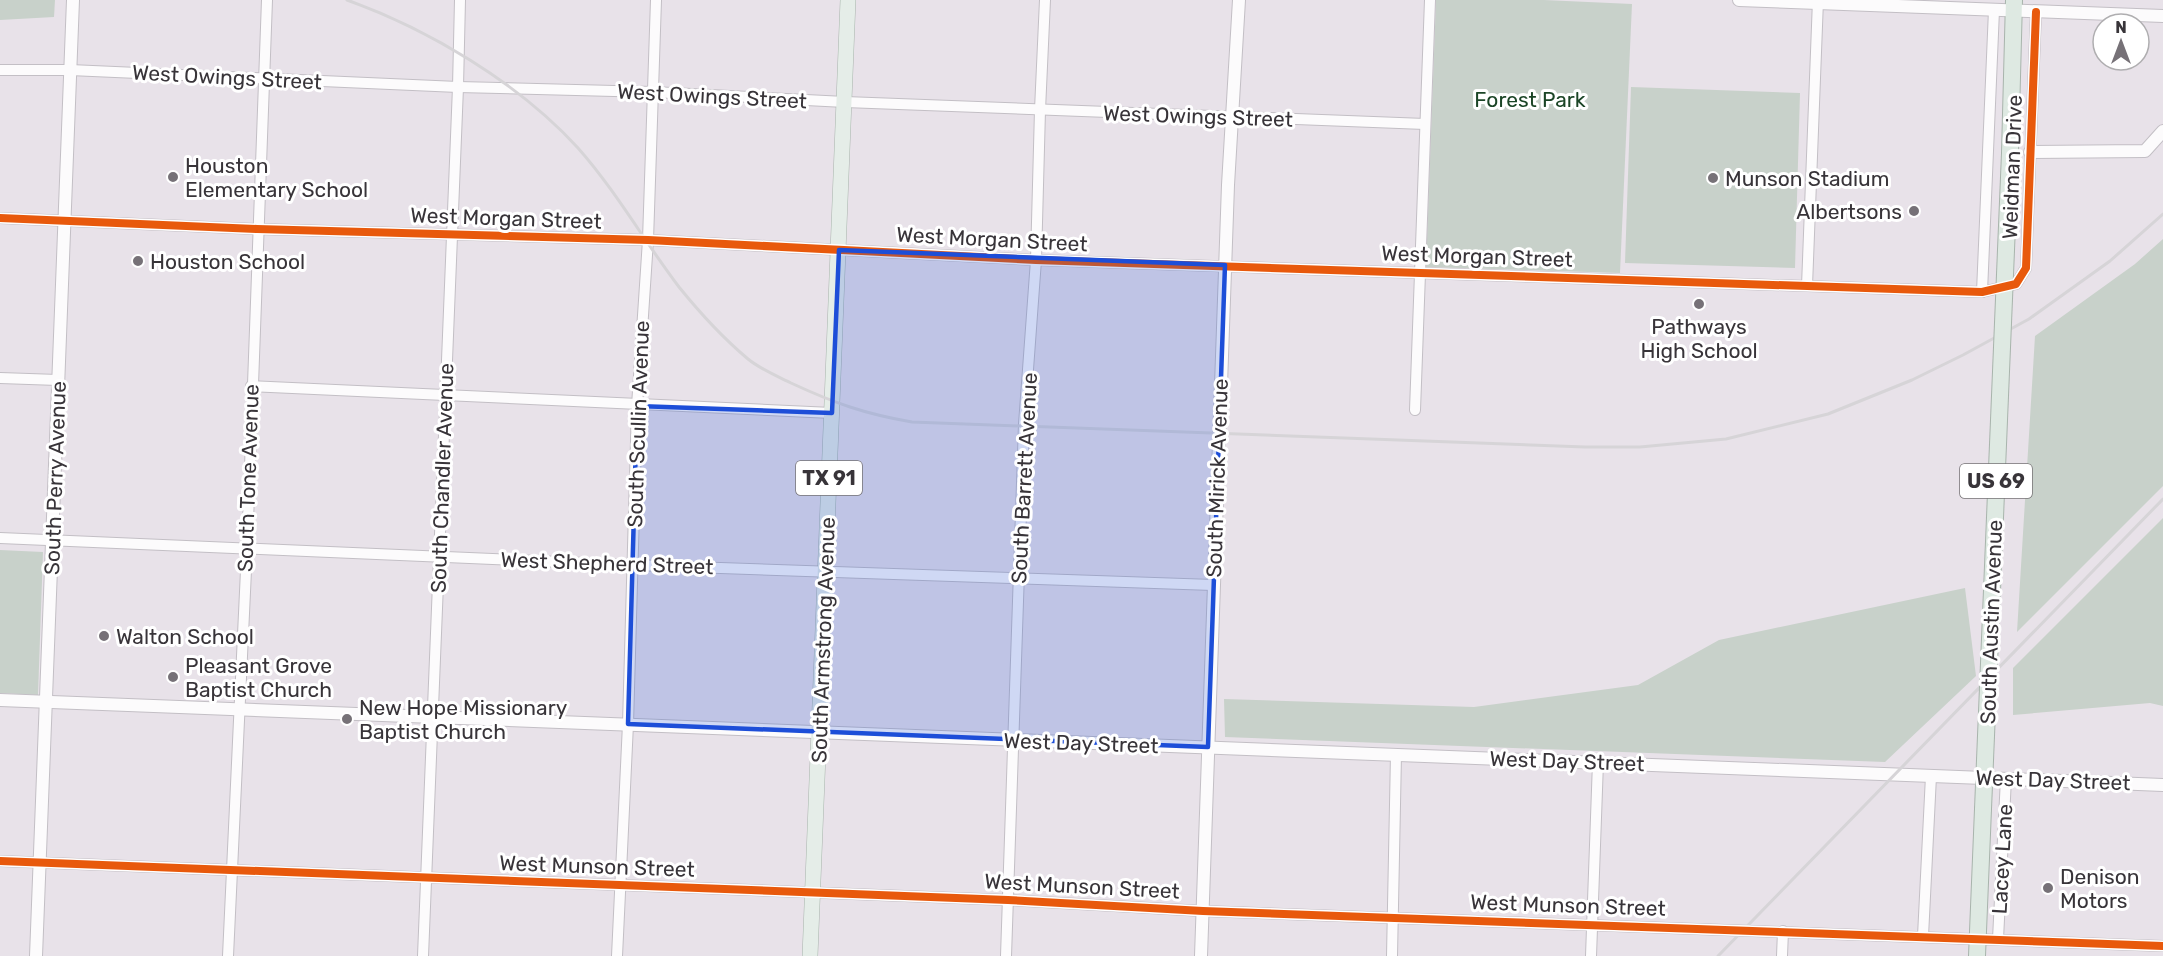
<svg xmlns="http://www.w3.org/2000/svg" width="2163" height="956" viewBox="0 0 2163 956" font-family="Rubik,sans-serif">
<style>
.green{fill:#c8d1ca}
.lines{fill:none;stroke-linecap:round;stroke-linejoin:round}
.minor-casing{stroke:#c3bfc5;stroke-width:12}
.tertiary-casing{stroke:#c3bfc5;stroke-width:14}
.primary-casing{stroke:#a8b4ac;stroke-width:16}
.trunk-casing{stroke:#a8b4ac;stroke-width:18}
.minor{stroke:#fcfbfc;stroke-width:10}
.tertiary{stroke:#fcfbfc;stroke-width:12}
.primary{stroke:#e5ede8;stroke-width:15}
.trunk{stroke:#dee9e2;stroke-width:16}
.rail{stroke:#d6d4d7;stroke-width:3}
.trunk-bridge-casing{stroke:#a8b4ac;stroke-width:18;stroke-linecap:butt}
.trunk-bridge{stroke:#dee9e2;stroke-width:16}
.cycleway-casing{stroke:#fff;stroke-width:11}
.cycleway{stroke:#e8590c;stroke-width:8}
.marked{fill:#1d4ed8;fill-opacity:0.2;stroke:#1d4ed8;stroke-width:4.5;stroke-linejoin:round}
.poi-dot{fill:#767177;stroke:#fff;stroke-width:2}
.labels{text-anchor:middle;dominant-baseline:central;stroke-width:6;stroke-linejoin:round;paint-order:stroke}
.shield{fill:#fff;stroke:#747174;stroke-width:1.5}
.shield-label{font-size:20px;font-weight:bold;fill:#383439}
.street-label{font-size:21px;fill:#383439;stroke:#fff}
.park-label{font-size:21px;fill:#1b4526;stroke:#fff}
.poi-label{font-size:21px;fill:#383439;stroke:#fff;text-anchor:start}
</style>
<rect width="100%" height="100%" fill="#e8e2e9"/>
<g class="green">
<polygon points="0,0 55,0 54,17 0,20"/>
<polygon points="1436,0 1544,0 1632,4 1620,273 1426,267"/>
<polygon points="1631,87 1800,93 1795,268 1625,263"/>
<polygon points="2163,239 2163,486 2017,632 2035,336 2135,264"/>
<polygon points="2163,518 2163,706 2150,703 2013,715 2013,668"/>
<polygon points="0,550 43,552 38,695 0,693"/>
<polygon points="1965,588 1976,676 1885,762 1225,737 1224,699 1474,707 1638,685 1719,640"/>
</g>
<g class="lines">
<g class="minor-casing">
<g id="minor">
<polyline points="0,70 70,70 458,87 653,92 845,102 1425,124"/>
<polyline points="0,218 257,229 648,240 1036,260 1982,292 2016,284 2026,268 2036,12"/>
<polyline points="1807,286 1818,0"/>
<polyline points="1982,292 1994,10"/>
<polyline points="0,378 58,380"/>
<polyline points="251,386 832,413"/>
<polyline points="1415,410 1430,0"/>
<polyline points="0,538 633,565 1213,585"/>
<polyline points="0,861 1008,900 1203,911 2163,946"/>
<polyline points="1923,936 1931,776"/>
<polyline points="1998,939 2006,778"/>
<polyline points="228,956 247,549 267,0"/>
<polyline points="423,956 458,87 460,0"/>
<polyline points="617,956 628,724 637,406 648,240 656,0"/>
<polyline points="1006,956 1024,424 1036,260 1040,110 1045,0"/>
<polyline points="1392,956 1396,754"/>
<polyline points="1591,956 1598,762"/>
<polyline points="1782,956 1783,931"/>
</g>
</g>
<g class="tertiary-casing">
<g id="tertiary">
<polyline points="1739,0 2163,16"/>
<polyline points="2030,152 2145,151 2163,131"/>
<polyline points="0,700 2163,785"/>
<polyline points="36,956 73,0"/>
<polyline points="1201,956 1228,185 1239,0"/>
</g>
</g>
<g class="primary-casing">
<polyline id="primary" points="810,956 848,0"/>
</g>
<g class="trunk-casing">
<g id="trunk">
<polyline points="2010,153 2014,0"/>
<polyline points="1977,956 1983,809"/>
</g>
</g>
<use href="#minor" class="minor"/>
<use href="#tertiary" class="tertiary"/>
<use href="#primary" class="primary"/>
<use href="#trunk" class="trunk"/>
<g class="rail">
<path d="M347 0C428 29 519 83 578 148 616 191 644 241 679 287 700 313 723 338 748 359 760 369 777 376 791 383 834 403 865 414 912 422L1585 447H1640L1726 439 1828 414 1912 380 1963 355 2029 319 2110 261 2163 214"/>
<polyline points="1718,956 2163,499"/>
</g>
<g class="trunk-bridge-casing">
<polyline id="trunk-bridge" points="1983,809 2010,153"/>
</g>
<use href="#trunk-bridge" class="trunk-bridge"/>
<g class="cycleway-casing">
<g id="cycleway">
<polyline points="0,218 257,229 648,240 1036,260 1982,292 2016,284 2026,268 2036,12"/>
<polyline points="0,861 1008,900 1203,911 2163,946"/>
</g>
</g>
<use href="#cycleway" class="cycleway"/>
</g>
<path class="marked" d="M839 250 1225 265 1208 747 628 724 637 406 832 413Z"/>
<g class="poi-dot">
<circle cx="173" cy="177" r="6"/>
<circle cx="1713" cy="178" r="6"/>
<circle cx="1914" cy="211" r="6"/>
<circle cx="138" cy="261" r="6"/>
<circle cx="1699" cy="304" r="6"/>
<circle cx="104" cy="636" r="6"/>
<circle cx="173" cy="677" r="6"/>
<circle cx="347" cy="719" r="6"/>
<circle cx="2048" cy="888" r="6"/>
</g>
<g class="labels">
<g class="shield">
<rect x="796" y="461" width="66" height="34" rx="4.5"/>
<rect x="1960" y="464" width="72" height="34" rx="4.5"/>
</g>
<g class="shield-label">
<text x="829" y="478">TX 91</text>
<text x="1996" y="481">US 69</text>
</g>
<g class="street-label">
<text transform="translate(227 77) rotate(3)">West Owings Street</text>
<text transform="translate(712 96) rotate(3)">West Owings Street</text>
<text transform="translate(1198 116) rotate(2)">West Owings Street</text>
<text transform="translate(2012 167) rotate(-88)">Weidman Drive</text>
<text transform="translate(506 218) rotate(2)">West Morgan Street</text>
<text transform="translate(992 239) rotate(3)">West Morgan Street</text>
<text transform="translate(1477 256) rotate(2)">West Morgan Street</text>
<text transform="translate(638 424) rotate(-88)">South Scullin Avenue</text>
<text transform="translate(55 478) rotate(-88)">South Perry Avenue</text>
<text transform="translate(248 478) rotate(-88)">South Tone Avenue</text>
<text transform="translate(442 478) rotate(-88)">South Chandler Avenue</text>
<text transform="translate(1024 478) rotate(-87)">South Barrett Avenue</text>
<text transform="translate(1217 478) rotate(-88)">South Mirick Avenue</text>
<text transform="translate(607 563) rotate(2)">West Shepherd Street</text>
<text transform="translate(1991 622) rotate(-88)">South Austin Avenue</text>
<text transform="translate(823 640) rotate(-88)">South Armstrong Avenue</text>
<text transform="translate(1081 743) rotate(2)">West Day Street</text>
<text transform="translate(1567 761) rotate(2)">West Day Street</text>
<text transform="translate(2053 780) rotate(2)">West Day Street</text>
<text transform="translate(2002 859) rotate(-87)">Lacey Lane</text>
<text transform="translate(597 866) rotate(2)">West Munson Street</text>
<text transform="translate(1082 886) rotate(3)">West Munson Street</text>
<text transform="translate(1568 905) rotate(2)">West Munson Street</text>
</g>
<g class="park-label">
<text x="1530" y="99">Forest Park</text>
</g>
<g class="poi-label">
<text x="185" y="165">Houston<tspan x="185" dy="24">Elementary School</tspan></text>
<text x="1725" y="178">Munson Stadium</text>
<text x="1902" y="211" text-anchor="end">Albertsons</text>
<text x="150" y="261">Houston School</text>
<text x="1699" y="326" text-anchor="middle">Pathways<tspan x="1699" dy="24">High School</tspan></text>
<text x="116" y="636">Walton School</text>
<text x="185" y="665">Pleasant Grove<tspan x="185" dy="24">Baptist Church</tspan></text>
<text x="359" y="707">New Hope Missionary<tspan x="359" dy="24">Baptist Church</tspan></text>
<text x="2060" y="876">Denison<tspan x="2060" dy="24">Motors</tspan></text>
</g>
</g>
<g transform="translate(2121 42)"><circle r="28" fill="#ffffff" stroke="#afaeb0" stroke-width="1.5"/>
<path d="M0-4.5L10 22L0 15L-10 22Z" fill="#767177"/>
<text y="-9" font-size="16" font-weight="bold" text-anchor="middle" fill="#383439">N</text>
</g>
</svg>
